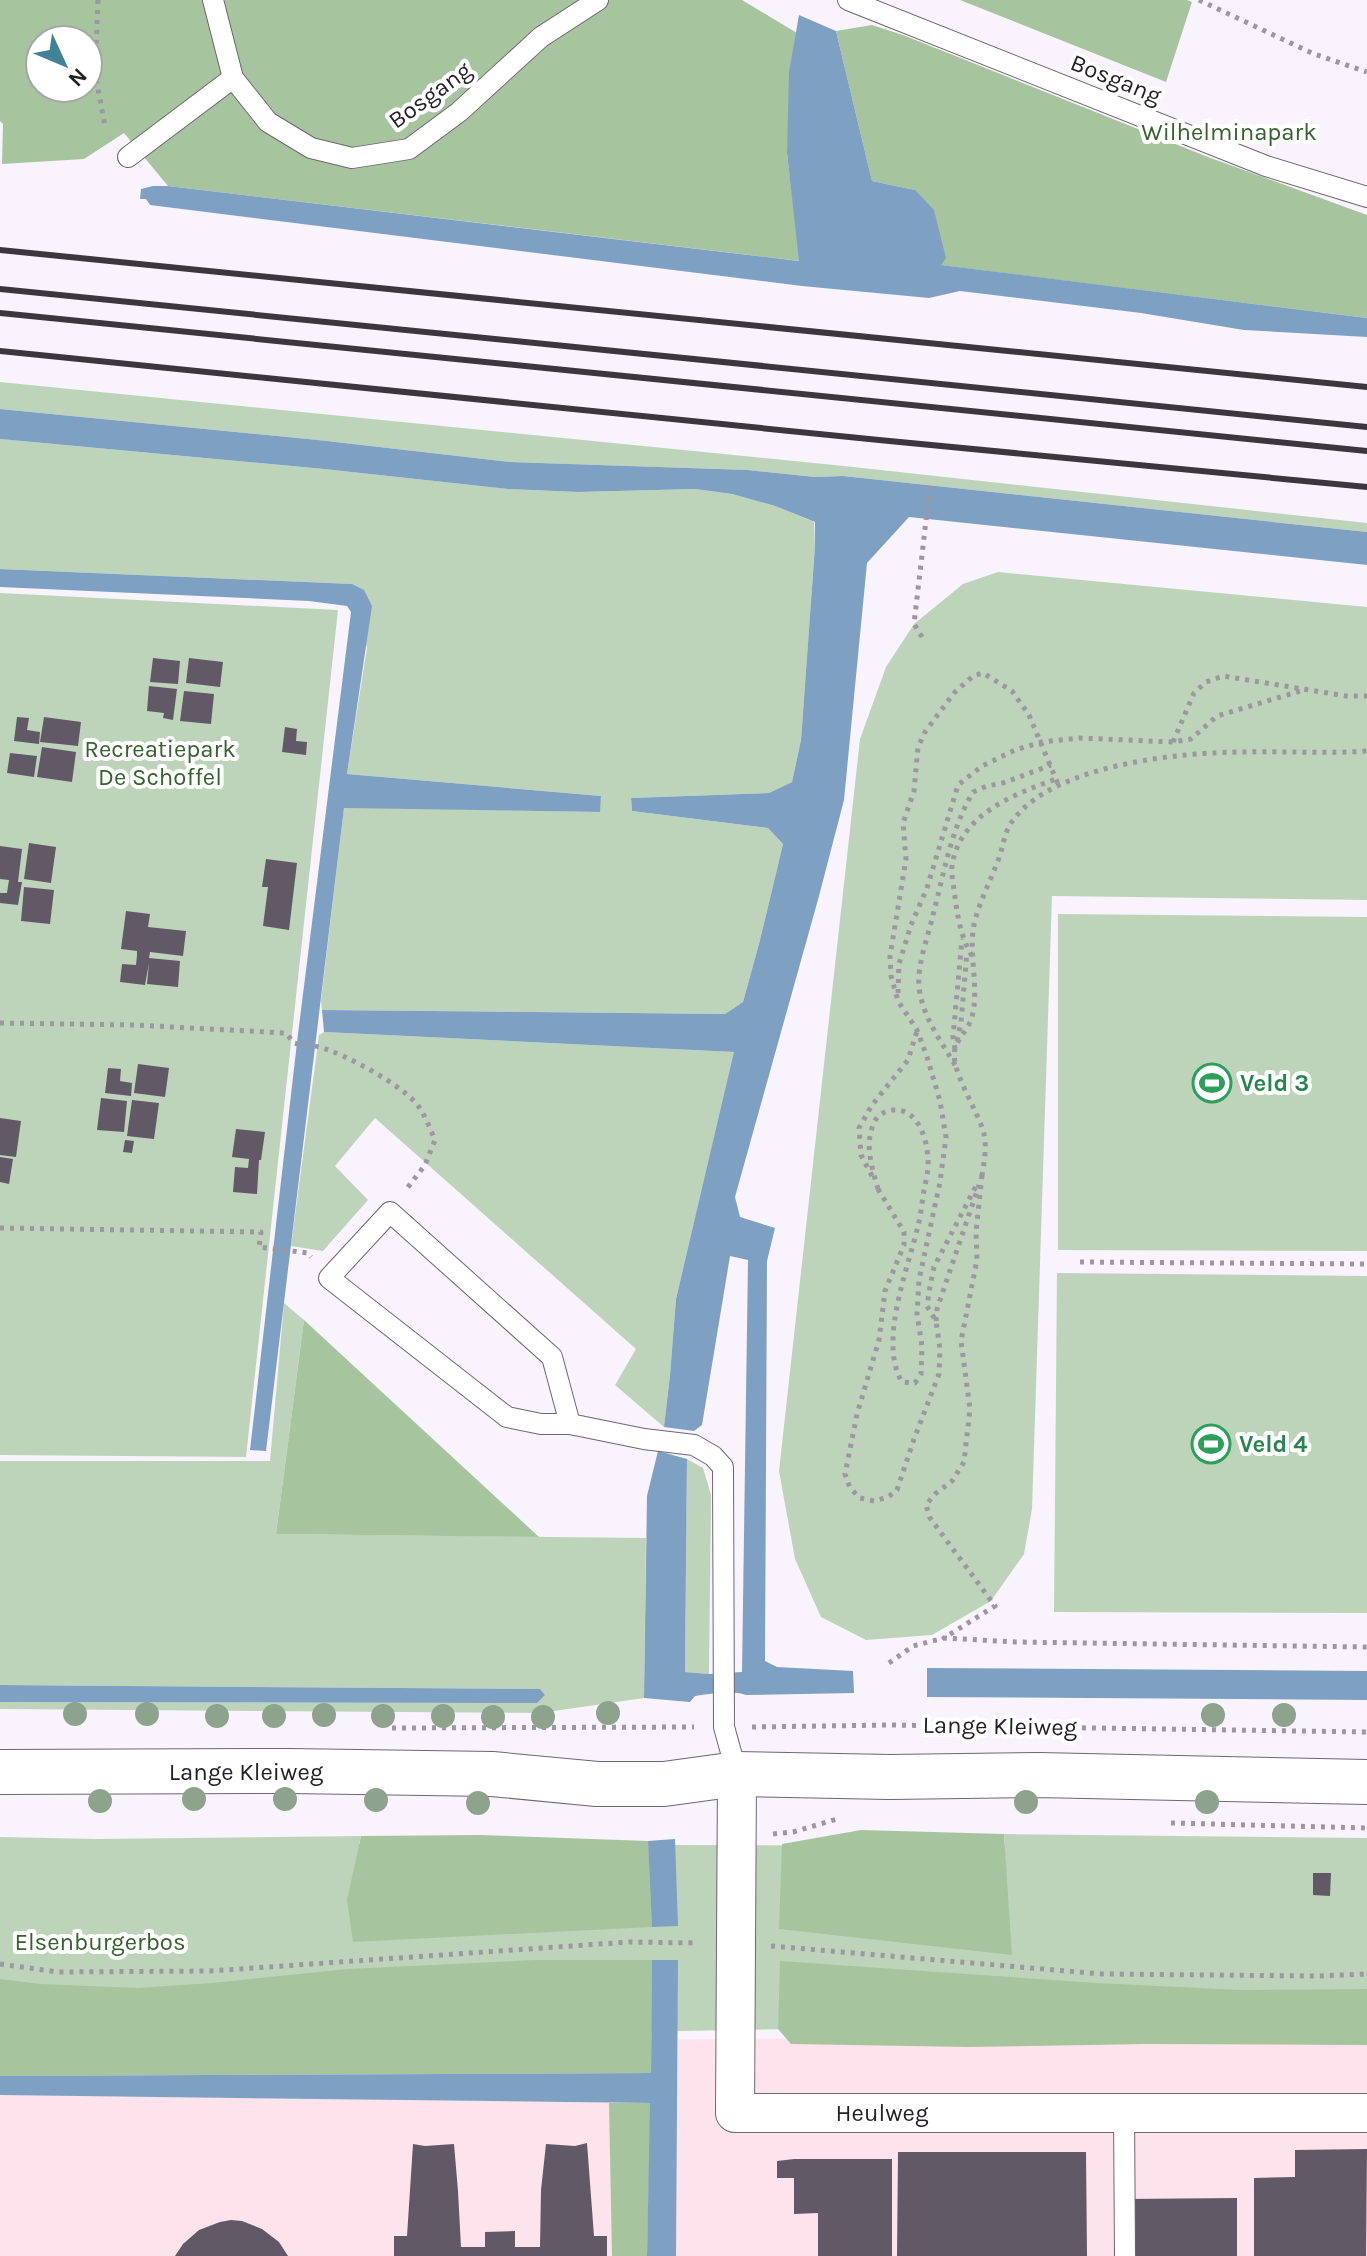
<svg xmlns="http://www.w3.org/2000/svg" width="1367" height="2256" viewBox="0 0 1367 2256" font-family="Karla,sans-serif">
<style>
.industrial{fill:#fde4ec}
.green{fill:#bed4ba}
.forest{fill:#a6c59f;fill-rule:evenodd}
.water{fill:#7ea1c3}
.building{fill:#625967}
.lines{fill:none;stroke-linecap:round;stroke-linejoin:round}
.service-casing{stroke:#6f6574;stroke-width:22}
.minor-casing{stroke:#6f6574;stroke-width:40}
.tertiary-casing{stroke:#6f6574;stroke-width:46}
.path{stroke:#9c97a0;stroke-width:5;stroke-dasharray:4 6;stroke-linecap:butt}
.service{stroke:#fff;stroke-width:20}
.minor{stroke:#fff;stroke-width:38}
.tertiary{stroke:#fff;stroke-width:44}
.rail{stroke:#3b373d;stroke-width:6}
.tree{fill:#8ea38b}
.labels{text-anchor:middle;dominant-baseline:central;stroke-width:8;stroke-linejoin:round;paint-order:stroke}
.street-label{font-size:24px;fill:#231f25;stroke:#fff}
.park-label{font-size:24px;fill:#37612e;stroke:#fff}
.leisure-label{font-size:24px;font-weight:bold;fill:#27864d;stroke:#fff;text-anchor:start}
</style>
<rect width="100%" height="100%" fill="#f9f3fd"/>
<polygon class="industrial" points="1367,2034 1367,2256 0,2256 0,2060 601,2040"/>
<g class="green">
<polygon points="0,382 844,466 1367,523 1367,532 843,476 815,477 747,470 510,462 318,440 0,409"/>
<polygon points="0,439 324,469 509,489 578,492 695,489 732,494 775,506 814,522 815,546 801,740 792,782 769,793 631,798 632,811 768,828 783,844 760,940 743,1002 725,1014 322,1010 321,1001 344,807 599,812 601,796 347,774 367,648 352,584 0,569"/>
<polygon points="998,572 1367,607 1367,900 1052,896 1032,1509 1024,1554 991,1601 932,1635 866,1640 821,1617 795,1559 779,1471 860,739 886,667 914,624 963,584"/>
<polygon points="0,593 338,610 246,1457 0,1455"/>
<polygon points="1058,914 1367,917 1367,1251 1058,1250"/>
<polygon points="324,1032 735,1052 676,1299 670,1375 664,1427 615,1385 636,1349 375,1118 335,1166 368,1200 323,1251 291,1246 319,1035"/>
<polygon points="1057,1273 1367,1276 1367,1613 1054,1612"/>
<polygon points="284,1303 304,1320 276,1534 646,1538 644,1698 540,1713 0,1709 0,1702 537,1703 540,1689 0,1685 0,1461 270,1461"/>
<polygon points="687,1459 703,1468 711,1495 709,1674 685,1672"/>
<polygon points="1004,1834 1367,1838 1367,2019 0,2043 0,1837 96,1839 361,1836 359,1844 1005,1846"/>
</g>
<g class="forest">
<path d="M0 0H742L797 33 787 153 800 261 168 186 124 133 84 159 2 164 3 124 0 121ZM40 40H88V88H40Z"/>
<polygon points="960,0 1187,0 1192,2 1166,82"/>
<polygon points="872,25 903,35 1208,157 1367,215 1367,318 940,265 915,190 872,181 836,31"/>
<polygon points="304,1320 539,1537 276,1534"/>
<polygon points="861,1830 1004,1834 1012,1955 779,1929 782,1844"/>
<polygon points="480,1835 648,1841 652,1927 353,1942 347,1900 361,1836"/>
<polygon points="534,1960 652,1960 651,2073 0,2076 0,1979 41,1984 138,1988 211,1983 348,1969"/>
<polygon points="780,1961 1097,1983 1241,1990 1367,1989 1367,2045 1147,2044 969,2047 791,2044 778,2029"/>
<polygon points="609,2103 651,2103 647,2256 612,2256"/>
</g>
<g class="water">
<polygon points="799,15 836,31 872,181 915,190 934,210 946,258 941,265 1367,318 1367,337 1244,330 1141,313 960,291 929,298 802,286 150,205 146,199 140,199 141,189 153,186 168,186 799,261 787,153 789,72"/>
<path d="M0 409 318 440 510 462 748 470 815 477 843 476 1367 532V565L909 517 867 563 844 800 819 896 735 1197 740 1217 775 1228 767 1261 765 1661 777 1667 853 1671 854 1693 746 1695C731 1690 711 1694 695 1696L690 1702 644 1698 647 1496 658 1451 687 1459 685 1672 709 1674 742 1672 748 1260 730 1256 702 1425 694 1431 664 1427 670 1375 676 1299 734 1052 324 1032 322 1010 725 1014 743 1002 760 940 783 844 768 828 632 811 631 798 769 793 792 782 801 740 815 546V522L775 506 732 494 695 489 578 492 508 489 324 469 0 439Z"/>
<polygon points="0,569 352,584 364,590 372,606 347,774 601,796 600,812 344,808 266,1451 250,1450 298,1034 351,612 347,606 309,601 0,587"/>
<polygon points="927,1668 1367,1671 1367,1700 927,1697"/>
<polygon points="0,1685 540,1689 545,1695 537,1703 0,1702"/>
<polygon points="675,1839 678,1926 652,1927 648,1841"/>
<polygon points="652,1960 678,1960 676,2256 647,2256 650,2103 0,2095 0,2076 651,2073"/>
</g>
<g class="building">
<polygon points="153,658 180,661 178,684 150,682"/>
<polygon points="189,658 223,662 220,687 186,683"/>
<polygon points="149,686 177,689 173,720 163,718 164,713 147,711"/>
<polygon points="184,691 214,694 211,724 180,721"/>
<polygon points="17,717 29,718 27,730 40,732 39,744 14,741"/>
<polygon points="44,717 81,722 78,746 40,742"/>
<polygon points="285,727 297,729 296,741 307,742 306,755 282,752"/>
<polygon points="42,747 76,752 72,782 37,777"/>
<polygon points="10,753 37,756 34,777 7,773"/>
<polygon points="29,843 56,847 51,883 24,879"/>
<polygon points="0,846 22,849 18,882 22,882 18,905 0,903 0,893 7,893 9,880 0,879"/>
<polygon points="266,859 297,863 289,930 263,926 268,887 262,887"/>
<polygon points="24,887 54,890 50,924 21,921"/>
<polygon points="126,911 150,914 148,927 186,931 183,956 150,952 149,958 180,961 178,987 147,984 149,963 145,985 120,982 122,964 136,965 137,955 137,951 121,949"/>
<polygon points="138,1064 169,1068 165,1097 134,1093"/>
<polygon points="108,1068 121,1069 120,1081 132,1083 131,1096 105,1093"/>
<polygon points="101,1098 127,1101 124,1132 97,1130"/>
<polygon points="132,1100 159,1103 154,1139 127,1136"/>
<polygon points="0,1118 21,1121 16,1157 0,1155"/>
<polygon points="236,1129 265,1132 261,1160 259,1160 257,1194 233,1192 235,1167 248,1168 249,1159 232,1157"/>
<polygon points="125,1140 134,1141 132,1153 123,1152"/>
<polygon points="0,1157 13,1159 9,1184 0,1182"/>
<polygon points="1313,1873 1331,1873 1330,1896 1313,1895"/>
<polygon points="587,2143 594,2236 607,2236 607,2256 394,2256 394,2236 407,2236 413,2144 425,2146 454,2144 458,2191 461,2247 485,2247 485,2232 515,2231 515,2247 540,2247 541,2190 546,2144 575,2146"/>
<polygon points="1367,2149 1366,2256 1254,2256 1254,2178 1295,2177 1295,2150"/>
<polygon points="898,2152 1086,2152 1087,2256 897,2256"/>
<polygon points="794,2159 892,2159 892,2256 818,2256 818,2213 794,2214 794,2178 777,2178 777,2161"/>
<polygon points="1237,2198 1237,2256 1127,2256 1127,2199"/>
<polygon points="231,2220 242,2221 262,2229 279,2242 288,2256 175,2256 183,2244 199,2230 220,2222"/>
</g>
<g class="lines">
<g class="service-casing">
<g id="service">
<polyline points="213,0 233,78 268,122 311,148 352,158 409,149 459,112 541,37 598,0"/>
<polyline points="848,0 1266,166 1367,197"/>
<polyline points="128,157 233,78"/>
<polyline points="570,1424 552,1357 390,1212 329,1278 507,1417 541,1424 570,1424 644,1439 694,1445 713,1456 723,1467 724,1727 737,1774"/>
<polyline points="1124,2113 1125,2256"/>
</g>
</g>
<g class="minor-casing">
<polyline id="minor" points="737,1774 735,2113 1367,2113"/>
</g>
<g class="tertiary-casing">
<polyline id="tertiary" points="0,1772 290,1771 492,1774 597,1784 664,1784 737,1774 890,1777 1038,1775 1367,1782"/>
</g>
<g class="path">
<polyline points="98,0 95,73 105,126"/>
<polyline points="1199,0 1314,54 1367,72"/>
<polyline points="922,637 914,624 930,486"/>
<polyline points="1173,742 1194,693 1206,682 1223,676 1346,696 1367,696"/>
<path d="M972 956C961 937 958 919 955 897 954 887 951 876 952 866 959 815 1014 794 1056 779"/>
<polyline points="898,993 899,964 911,925 927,888 958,785 982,766 1015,750 1042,742 1079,738 1173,742 1191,739 1217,716 1307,689"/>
<path d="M0 1023 134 1025 286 1033 294 1043C302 1045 311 1045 319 1047 343 1053 405 1086 419 1107 426 1117 430 1129 435 1140L425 1165 405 1191"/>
<polyline points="957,1041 961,1023 967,952"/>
<polyline points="955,1049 953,1037 962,939"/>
<path d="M955 1065C941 1041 922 1016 919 987 917 964 928 937 933 915 944 873 951 829 973 792L987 786 1003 783 1051 765"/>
<polyline points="982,1175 976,1232 977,1260 961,1341 970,1409 964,1462 952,1481 935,1494 926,1505 930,1518 995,1606 944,1638 1016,1642 1367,1647"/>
<polyline points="872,1176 861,1155 859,1128 872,1105 908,1060 917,1031"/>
<path d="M982 1176C984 1162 987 1148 984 1134 979 1112 949 1069 955 1049 958 1038 969 1028 972 1017 980 985 967 952 975 920 981 899 991 879 999 858 1004 844 1004 831 1014 819 1056 764 1181 752 1246 752 1286 751 1327 754 1367 751"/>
<path d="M878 1189C872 1168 864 1144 874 1123 877 1115 885 1111 893 1110 918 1108 927 1139 928 1159 929 1169 926 1180 924 1190 922 1202 921 1214 918 1226 908 1269 878 1342 902 1382L915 1383 921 1374 922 1346 917 1314 919 1280 940 1182 946 1137 940 1101 927 1057 917 1030 898 1001 891 976 890 956 906 859 903 823 914 791 918 747 925 732 954 693 973 676 983 673 1012 691 1029 715 1058 784"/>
<polyline points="878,1189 904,1232 904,1245 885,1291 879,1340 857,1414 845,1474 850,1488 860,1498 874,1501 888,1497 897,1490 914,1439 939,1374 940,1349 936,1321 927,1306 930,1287 934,1267 976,1186"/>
<polyline points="0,1228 261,1232 259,1247 308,1253 311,1257"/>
<polyline points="1080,1262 1367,1264"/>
<polyline points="936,1321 937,1309 979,1185"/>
<polyline points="889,1663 913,1646 944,1638"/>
<polyline points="752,1727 890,1725 1367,1732"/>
<polyline points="392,1728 694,1727"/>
<polyline points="1171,1823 1367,1828"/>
<polyline points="773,1834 793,1832 837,1819"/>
<polyline points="771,1946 1102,1974 1317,1976 1367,1974"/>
<polyline points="0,1964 58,1972 210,1971 629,1942 697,1943"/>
</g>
<use href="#service" class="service"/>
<use href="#minor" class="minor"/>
<use href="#tertiary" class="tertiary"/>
<g class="rail">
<polyline points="0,250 1367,387"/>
<polyline points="0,289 1367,427"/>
<polyline points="0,313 1367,451"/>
<polyline points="0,351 879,440 1367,487"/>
</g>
</g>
<g class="tree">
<circle cx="608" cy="1713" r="12"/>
<circle cx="75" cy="1714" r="12"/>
<circle cx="147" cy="1714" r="12"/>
<circle cx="324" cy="1715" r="12"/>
<circle cx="1213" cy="1715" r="12"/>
<circle cx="1284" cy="1715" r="12"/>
<circle cx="217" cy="1716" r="12"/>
<circle cx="274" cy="1716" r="12"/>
<circle cx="383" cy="1716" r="12"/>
<circle cx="443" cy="1716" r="12"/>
<circle cx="493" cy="1717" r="12"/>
<circle cx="543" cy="1717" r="12"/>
<circle cx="194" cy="1799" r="12"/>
<circle cx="285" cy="1799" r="12"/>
<circle cx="376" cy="1800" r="12"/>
<circle cx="100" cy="1801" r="12"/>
<circle cx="1026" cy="1802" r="12"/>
<circle cx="1207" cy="1802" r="12"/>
<circle cx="478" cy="1803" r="12"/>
</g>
<defs>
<g id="stadium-ring" transform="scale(2)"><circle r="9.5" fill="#fff" stroke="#2e9e5b" stroke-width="1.5"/><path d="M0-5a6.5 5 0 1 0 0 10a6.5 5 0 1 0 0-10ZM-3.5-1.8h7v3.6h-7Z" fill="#2e9e5b"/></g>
</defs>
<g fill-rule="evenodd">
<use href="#stadium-ring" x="1212" y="1083"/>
<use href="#stadium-ring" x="1211" y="1444"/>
</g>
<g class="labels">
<g class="street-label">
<text transform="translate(1116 79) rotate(22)">Bosgang</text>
<text transform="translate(430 95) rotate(-36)">Bosgang</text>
<text transform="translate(1000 1726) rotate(1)">Lange Kleiweg</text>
<text x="246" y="1772">Lange Kleiweg</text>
<text x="882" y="2113">Heulweg</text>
</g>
<g class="park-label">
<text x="1229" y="132">Wilhelminapark</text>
<text x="160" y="749">Recreatiepark<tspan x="160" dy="28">De Schoffel</tspan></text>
<text x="100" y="1942">Elsenburgerbos</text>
</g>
<g class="leisure-label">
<text x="1240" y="1083">Veld 3</text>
<text x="1239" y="1444">Veld 4</text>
</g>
</g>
<g transform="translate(64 64) rotate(134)"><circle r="38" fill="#ffffff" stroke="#a7a5a8" stroke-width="2"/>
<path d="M0-6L14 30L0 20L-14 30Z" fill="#418294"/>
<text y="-12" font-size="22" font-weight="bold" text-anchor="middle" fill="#231f25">N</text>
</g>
</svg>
